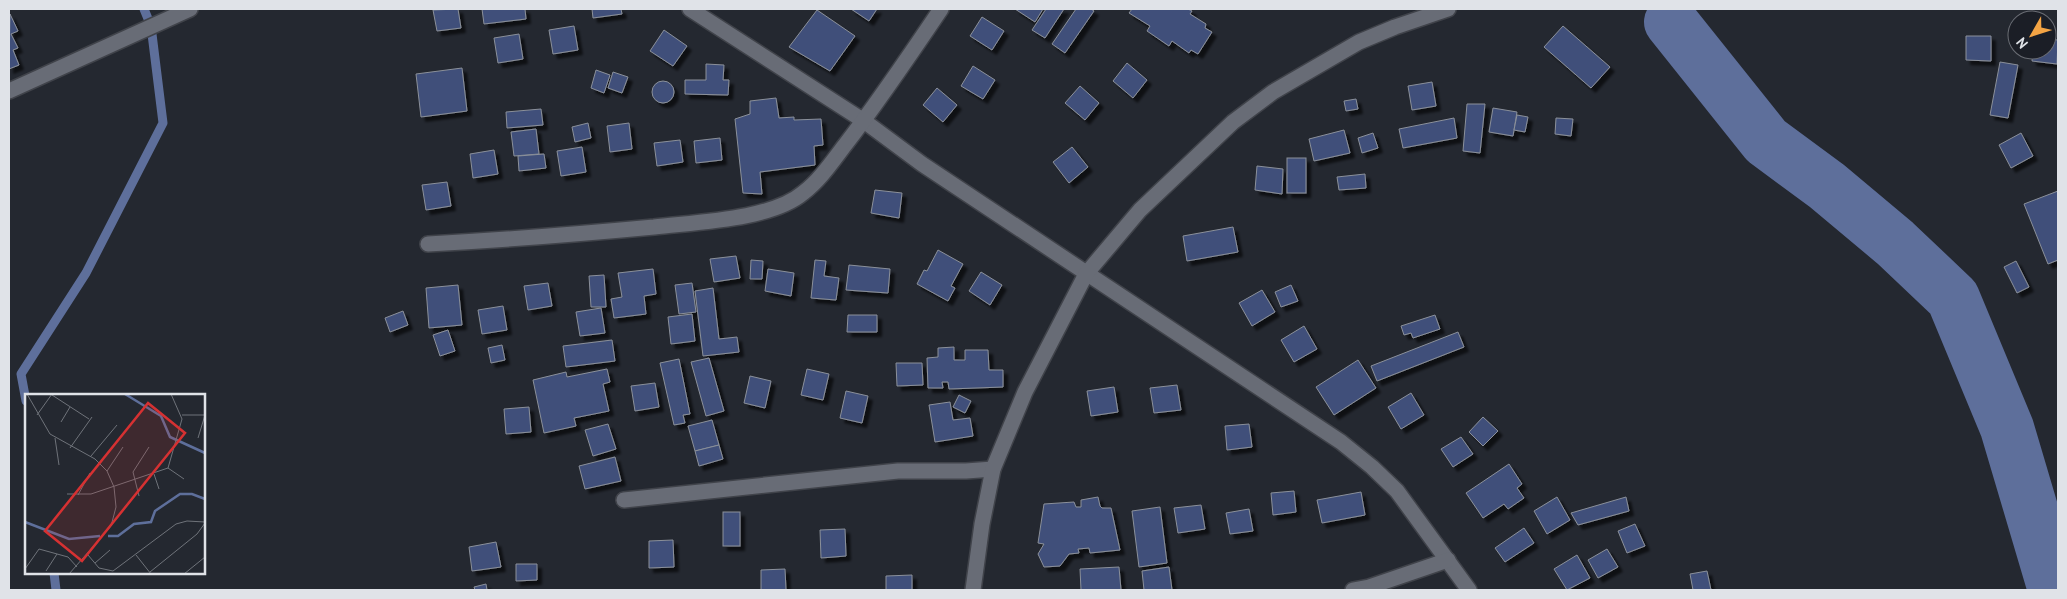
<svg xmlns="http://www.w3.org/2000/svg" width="2067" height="599" viewBox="0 0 2067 599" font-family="'PT Sans',sans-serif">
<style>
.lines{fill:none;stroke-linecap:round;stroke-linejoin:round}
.stream{stroke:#5e6f9b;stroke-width:9}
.river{stroke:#5e6f9b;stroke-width:54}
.building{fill:#40507a;stroke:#8b909a;filter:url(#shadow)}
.street-casing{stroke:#40434a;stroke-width:18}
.street{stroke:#686c76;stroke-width:15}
.inset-river{fill:none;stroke:#5e6f9b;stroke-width:2.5}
.inset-road{fill:none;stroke:#6f737a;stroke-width:1}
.view{fill:#d63132;fill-opacity:0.15;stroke:#d63132;stroke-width:2.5}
.inset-edge{fill:none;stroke:#e0e3e8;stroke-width:2.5}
</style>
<defs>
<filter id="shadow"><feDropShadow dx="4.5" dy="4.5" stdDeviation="1" flood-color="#0009"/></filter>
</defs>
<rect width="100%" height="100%" fill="#242830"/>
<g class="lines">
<g class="stream">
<polyline points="26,401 21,374 86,273 163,123 151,26 144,9"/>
<polyline points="54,573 56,590"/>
</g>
<polyline class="river" points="1671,22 1766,141 1827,186 1895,243 1953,298 2007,428 2055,590"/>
</g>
<g class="building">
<polygon points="458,9 461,28 437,31 433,10"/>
<polygon points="482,9 525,9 526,19 484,24"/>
<polygon points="592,9 621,9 622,14 593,18"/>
<polygon points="851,9 877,9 869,21"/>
<polygon points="1015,9 1043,9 1035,22"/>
<polygon points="1046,9 1064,9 1045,38 1032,30"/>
<polygon points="1076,9 1091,9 1094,11 1065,53 1052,44"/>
<polygon points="1132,9 1188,9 1192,11 1190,14 1206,24 1205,28 1212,32 1198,54 1191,50 1189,53 1172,41 1169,46 1147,31 1150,26 1129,13"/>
<polygon points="817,10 855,36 830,71 789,47"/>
<polygon points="10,14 18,31 11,34 18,48 13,50 19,65 9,69"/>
<polygon points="982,17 1004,31 992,50 970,36"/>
<polygon points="574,26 578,50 553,54 549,30"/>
<polygon points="1563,26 1610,67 1591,88 1544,47"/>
<polygon points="664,30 687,46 673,66 650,51"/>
<polygon points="519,34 523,59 498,63 494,38"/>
<polygon points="1966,36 1991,36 1991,61 1966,60"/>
<polygon points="2047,39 2058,40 2057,64 2032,61 2033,50 2047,50"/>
<polygon points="2000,62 2018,65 2008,118 1990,115"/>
<polygon points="1127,63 1147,80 1133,98 1113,81"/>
<polygon points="706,64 724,65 723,80 729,80 728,95 685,94 685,80 706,80"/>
<polygon points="973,66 995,80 983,99 961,86"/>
<polygon points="462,68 467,111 421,117 416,74"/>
<polygon points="596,70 610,75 604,93 591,88"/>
<polygon points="613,72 628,77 622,93 608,88"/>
<circle cx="663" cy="92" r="11"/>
<polygon points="1432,82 1436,106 1412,110 1408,86"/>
<polygon points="1080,86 1099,103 1085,120 1065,103"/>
<polygon points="937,88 957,105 943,122 923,105"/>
<polygon points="776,98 779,118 794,117 794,120 821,119 823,145 814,146 815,165 760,172 762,194 743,193 735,119 750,114 750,101"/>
<polygon points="1356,99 1358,109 1346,111 1344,101"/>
<polygon points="1467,104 1485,104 1480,153 1463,151"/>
<polygon points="1493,108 1517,112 1513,136 1489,132"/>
<polygon points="541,109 543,125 507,128 506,112"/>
<polygon points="1517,115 1528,117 1525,132 1514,130"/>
<polygon points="1454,118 1457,138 1403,148 1399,129"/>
<polygon points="1556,118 1573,119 1571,136 1555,134"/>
<polygon points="588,123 591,138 575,142 572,127"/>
<polygon points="629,123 632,149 610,152 607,126"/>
<polygon points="536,129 539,154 514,156 511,132"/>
<polygon points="1344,130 1350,153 1314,161 1309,139"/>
<polygon points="1373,133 1378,148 1362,153 1358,138"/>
<polygon points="2021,133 2033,156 2011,168 1999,145"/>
<polygon points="720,138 722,160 696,163 694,141"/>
<polygon points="680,140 683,162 657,166 654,143"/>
<polygon points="582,147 586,172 561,176 557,151"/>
<polygon points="1072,147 1088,167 1069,183 1053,162"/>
<polygon points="494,150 498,174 473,178 470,154"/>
<polygon points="544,154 546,168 519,171 518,156"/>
<rect x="1287" y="158" width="19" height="35"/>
<polygon points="1257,166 1283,169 1282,194 1255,190"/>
<polygon points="1365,174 1366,188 1339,190 1337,177"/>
<polygon points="447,182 451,206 426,210 422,185"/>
<polygon points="875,190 902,193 899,218 871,213"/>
<polygon points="2058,191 2058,260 2048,264 2024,204"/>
<polygon points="1233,227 1238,252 1187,261 1183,236"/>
<polygon points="938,250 963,264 951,286 955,288 948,301 917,284 924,270 927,271"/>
<polygon points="736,256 740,278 714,282 710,259"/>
<polygon points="751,260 763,261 762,279 750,279"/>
<polygon points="815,260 826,261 824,276 839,278 836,300 811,298"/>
<polygon points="2016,261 2029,287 2017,293 2004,267"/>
<polygon points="849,265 890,269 888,293 846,290"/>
<polygon points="653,269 656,294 644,296 646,314 614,318 611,299 622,297 618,273"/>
<polygon points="768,269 794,273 791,296 765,291"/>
<polygon points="981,272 1002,285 990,305 969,291"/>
<polygon points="604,275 606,307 591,307 589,276"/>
<polygon points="548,283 552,306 528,310 524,286"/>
<polygon points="692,283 696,312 679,314 675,285"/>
<polygon points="458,285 462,325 429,328 426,288"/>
<polygon points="1291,285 1298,301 1281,307 1275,292"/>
<polygon points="713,288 719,339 737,337 739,352 703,356 695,291"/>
<polygon points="1262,290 1275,312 1252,326 1239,303"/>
<polygon points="503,306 507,330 482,334 478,310"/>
<polygon points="601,308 605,333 580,336 576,312"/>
<polygon points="403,311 408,325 390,332 385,318"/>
<polygon points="692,314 695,341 671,344 668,317"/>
<polygon points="848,315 877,315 877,332 847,332"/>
<polygon points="1435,315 1440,329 1413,338 1411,333 1404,335 1401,326"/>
<polygon points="1304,326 1317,349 1294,362 1281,340"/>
<polygon points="448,330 455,351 440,356 433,335"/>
<polygon points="1458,332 1464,347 1377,381 1371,366"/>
<polygon points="612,340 615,361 566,367 563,346"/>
<polygon points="502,345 505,360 491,363 488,348"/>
<polygon points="954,347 954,360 965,360 965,350 988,350 989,370 1003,370 1003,387 949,389 948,382 942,382 943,388 928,388 927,358 938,357 938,348"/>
<polygon points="709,358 724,411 706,416 691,362"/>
<polygon points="679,359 690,414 683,415 685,423 674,425 660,363"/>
<polygon points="1358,360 1376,388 1334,415 1316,387"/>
<polygon points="896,363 922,363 923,385 897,386"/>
<polygon points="607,369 610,382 603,384 609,411 574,418 576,426 544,433 533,380 566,372 567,377"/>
<polygon points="807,369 829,374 823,400 801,395"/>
<polygon points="750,376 771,381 765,408 744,403"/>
<polygon points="655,383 659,407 635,411 631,386"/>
<polygon points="1177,385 1181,410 1154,413 1150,388"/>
<polygon points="1114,387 1118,412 1091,416 1087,391"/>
<polygon points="846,391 868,396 862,423 840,418"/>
<polygon points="1411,393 1424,415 1401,429 1388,407"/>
<polygon points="959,395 971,401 965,413 953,407"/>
<polygon points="950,402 953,420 970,418 973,436 935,442 929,405"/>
<polygon points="529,407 531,432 506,434 504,409"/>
<polygon points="1483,417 1498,431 1483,446 1469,432"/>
<polygon points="712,420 719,445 695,451 688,426"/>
<polygon points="608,424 616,449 593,456 585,430"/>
<polygon points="1249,424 1252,447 1227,450 1225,426"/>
<polygon points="1461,437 1473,454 1453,467 1441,449"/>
<polygon points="719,445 723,459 699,466 695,451"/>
<polygon points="615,457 621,481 585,489 579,466"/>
<polygon points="1509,464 1522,484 1517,488 1524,498 1508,509 1504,504 1483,518 1466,493"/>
<polygon points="1294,491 1296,512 1273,515 1271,493"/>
<polygon points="1361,492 1365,515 1322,523 1317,500"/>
<polygon points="1098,497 1100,506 1102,508 1111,508 1120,550 1090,553 1089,548 1078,549 1079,553 1069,554 1060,566 1044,567 1038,554 1044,544 1038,543 1044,504 1074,502 1076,507 1081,507 1081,500"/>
<polygon points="1557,497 1570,520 1547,534 1534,511"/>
<polygon points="1626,497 1629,511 1578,525 1571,513"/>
<polygon points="1201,505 1205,529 1178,533 1174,508"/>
<polygon points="1160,507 1167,563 1139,567 1132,511"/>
<polygon points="1249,509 1253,531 1230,534 1226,513"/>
<rect x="723" y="512" width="17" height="34"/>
<polygon points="1635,524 1645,546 1627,553 1618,531"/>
<polygon points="1524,528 1534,543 1505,562 1495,548"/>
<polygon points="845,529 846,556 821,558 820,530"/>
<polygon points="673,540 674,567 649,568 649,541"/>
<polygon points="496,542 501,567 472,571 469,547"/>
<polygon points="1607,549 1618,567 1598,578 1588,560"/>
<polygon points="1577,555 1590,578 1567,590 1554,569"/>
<polygon points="516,564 537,564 537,580 516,581"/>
<polygon points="1119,567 1121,590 1081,590 1080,569"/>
<polygon points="1169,567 1172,590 1144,590 1142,571"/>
<polygon points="785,569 786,590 761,590 761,570"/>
<polygon points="1707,571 1711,590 1693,590 1690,574"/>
<polygon points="912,575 912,590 886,590 886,576"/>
<polygon points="486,584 487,590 475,590 474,587"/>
</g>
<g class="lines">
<g class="street-casing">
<g id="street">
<polyline points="690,9 864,121 922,164 1341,442 1372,467 1397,491 1469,590"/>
<polyline points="9,91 190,9"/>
<path d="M428 244C503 240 579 234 654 227 695 222 771 220 803 193 820 180 832 162 845 145 879 101 910 55 941 9"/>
<polyline points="624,500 898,471 966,471 993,469"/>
<polyline points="973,590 982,524 993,469 1025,392 1086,274 1140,210 1233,122 1273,92 1359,42 1395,27 1448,9"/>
<polyline points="1353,590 1369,587 1448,560"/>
</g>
</g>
<use href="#street" class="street"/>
</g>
<g transform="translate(25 394)">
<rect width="180" height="180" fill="#242830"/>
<path class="inset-river" d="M100 0 136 22 145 43 180 59M0 128 44 145 75 142M83 142H93L109 130 126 128 130 117 155 100H167L180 105"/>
<path class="inset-road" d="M2 0 25 40 70 65 82 77 89 93 91 113 86 132 44 180M27 1 64 25M12 21 27 0M157 21H180M36 28 45 13M30 44 34 71M173 44 180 21M45 54 67 23M66 62 92 31M143 74 159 85M82 77 98 53M129 80 134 95M42 100H66L143 74 157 25 146 0M53 101 65 79M114 102 108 78 124 53M63 161 74 174 88 177 151 130 162 127 180 128M111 161 126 180M70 169 85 156M0 175 14 155 43 163 52 173M21 177 32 160M125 178 172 140 180 129M159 180 180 163"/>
<path class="view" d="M123 9 160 39 57 167 20 137Z"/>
<rect width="180" height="180" class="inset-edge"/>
</g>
<rect width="2067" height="599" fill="none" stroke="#e0e3e8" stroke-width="20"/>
<g transform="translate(2032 35) rotate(231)"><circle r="24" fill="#1b1e26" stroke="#6a6d74"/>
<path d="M0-4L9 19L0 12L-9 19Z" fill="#f4a444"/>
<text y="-8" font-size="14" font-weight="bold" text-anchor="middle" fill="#e0e3e8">N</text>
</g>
</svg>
